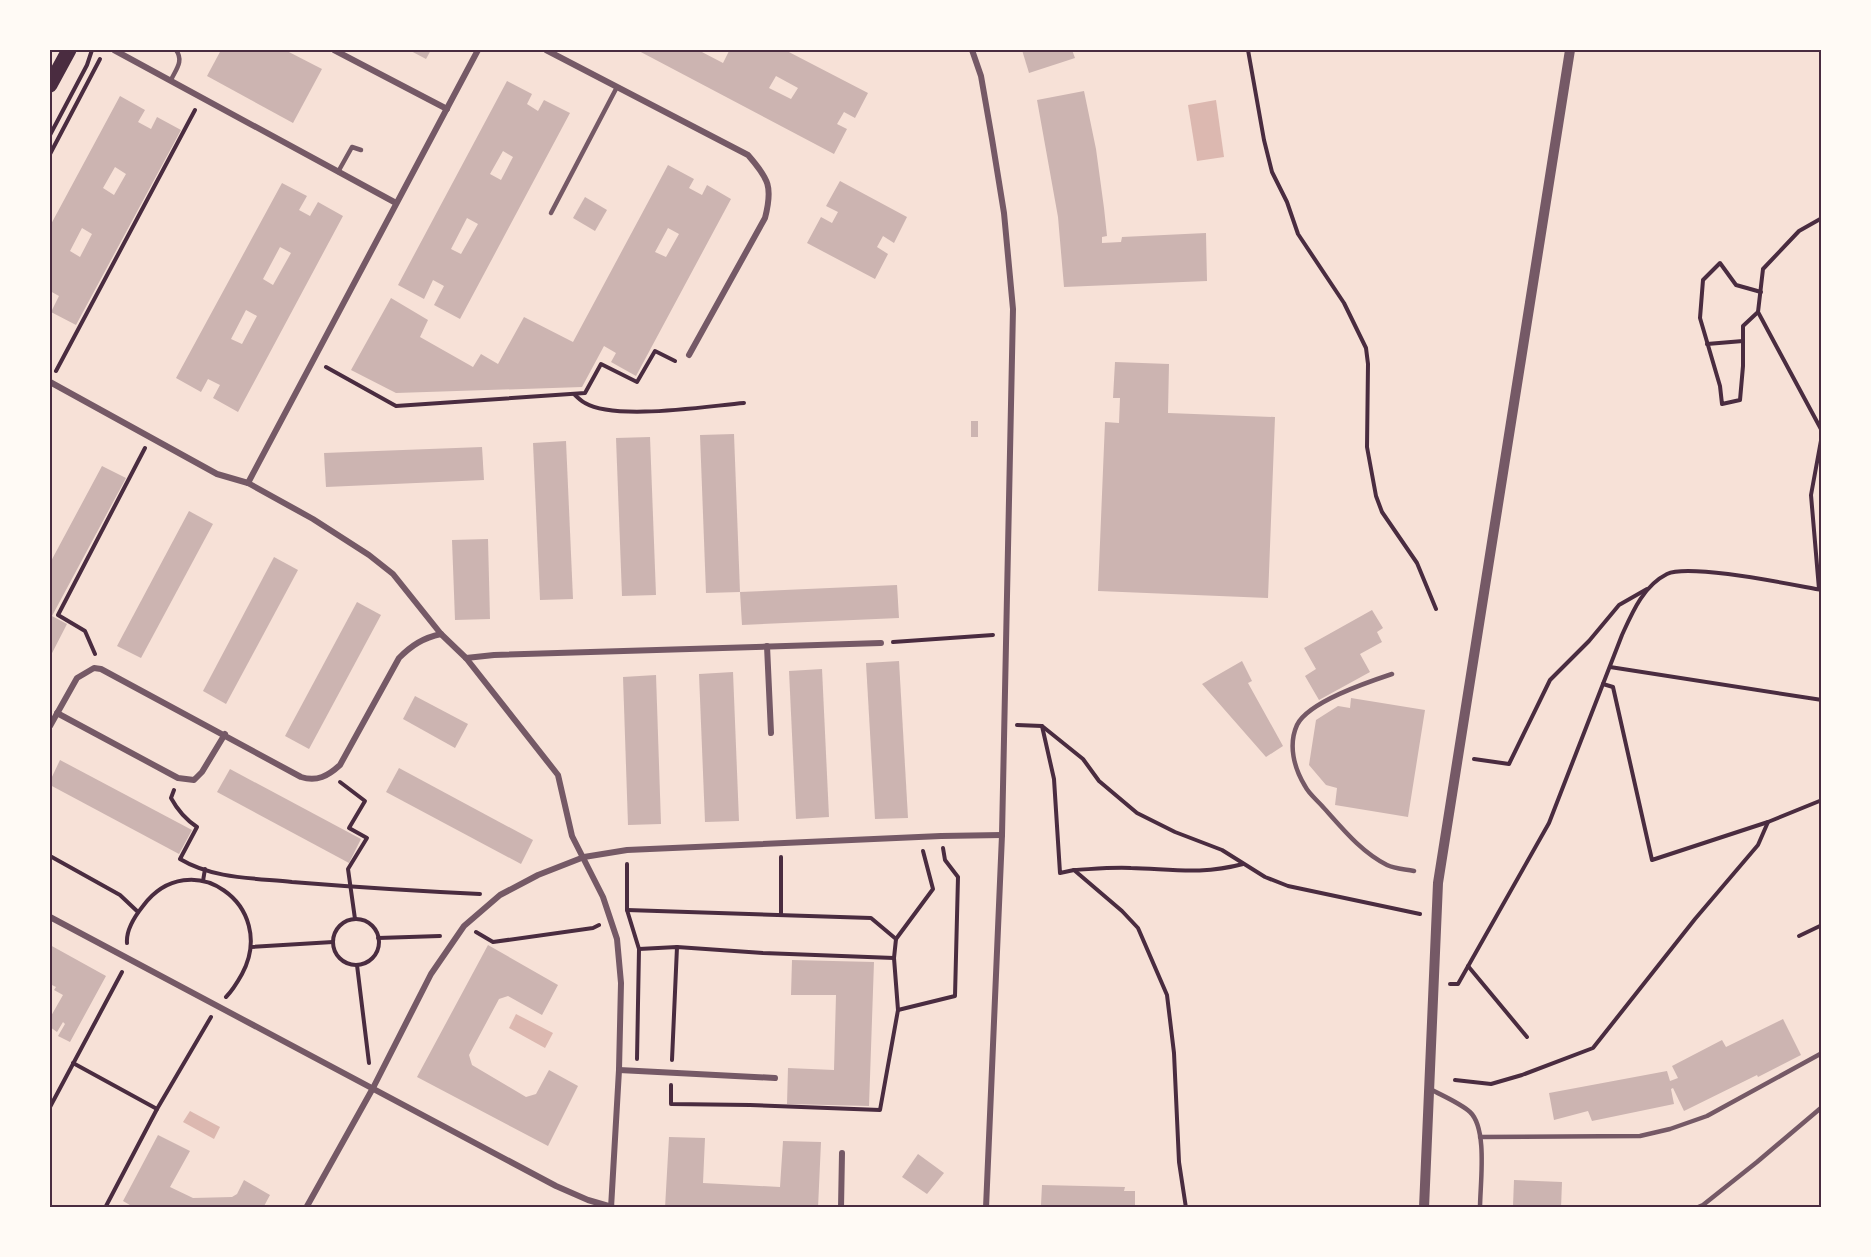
<svg xmlns="http://www.w3.org/2000/svg" width="1871" height="1257" viewBox="0 0 1871 1257" font-family="Roboto,sans-serif">
<style>
.water{fill:#dcb8b0}
.building{fill:#ccb4b1;fill-rule:evenodd}
.lines{fill:none;stroke-linecap:round;stroke-linejoin:round}
.path{stroke:#4a2c40;stroke-width:4}
.service{stroke:#755966;stroke-width:4.5}
.minor{stroke:#755966;stroke-width:6}
.tertiary{stroke:#755966;stroke-width:10}
.primary{stroke:#4a2c40;stroke-width:15}
.neatline{fill:none;stroke:#4a2c40;stroke-width:2}
</style>
<rect width="100%" height="100%" fill="#f7e1d7"/>
<g class="water">
<polygon points="1216,100 1224,157 1197,161 1188,105"/>
<polygon points="516,1014 553,1033 545,1048 509,1028"/>
<polygon points="190,1111 220,1127 214,1139 183,1122"/>
</g>
<g class="building">
<polygon points="221,50 285,50 322,69 293,123 207,76"/>
<polygon points="409,50 431,50 426,59"/>
<path d="M637 50H701L700 51 723 63 729 51 725 50H785L868 93 855 118 844 112 837 124 847 129 834 154ZM776 76 798 88 791 99 769 88Z"/>
<polygon points="1022,50 1072,50 1075,58 1029,73"/>
<path d="M507 81 532 94 527 104 538 111 544 100 570 113 460 319 434 305 444 286 433 280 424 299 398 285ZM503 151 513 157 501 180 490 174ZM467 218 478 224 461 254 451 249Z"/>
<polygon points="1084,91 1096,149 1104,208 1107,236 1102,237 1102,243 1121,242 1122,237 1206,233 1207,281 1064,287 1058,217 1037,100"/>
<path d="M120 96 145 110 138 122 151 129 157 117 181 130 76 325 51 312 59 296 50 291V226ZM115 167 126 174 114 195 103 188ZM82 228 92 234 80 257 70 251Z"/>
<path d="M668 165 694 179 689 188 702 195 707 185 731 199 636 376 611 362 616 353 604 346 582 387 396 393 351 370 391 298 428 320 420 337 473 367 481 354 498 364 524 317 573 342ZM668 228 679 234 666 257 655 252Z"/>
<polygon points="840,181 907,217 894,243 883,236 877,247 888,254 875,279 807,243 821,217 832,223 838,212 826,206"/>
<path d="M282 183 307 196 299 210 310 216 318 202 343 216 238 412 213 398 220 385 208 379 201 392 176 378ZM280 247 291 253 273 285 263 279ZM246 310 257 316 242 344 231 339Z"/>
<polygon points="585,197 607,210 595,231 573,218"/>
<polygon points="1115,362 1169,364 1168,413 1275,417 1268,598 1098,591 1105,422 1119,423 1120,398 1113,398"/>
<rect x="971" y="421" width="7" height="16"/>
<polygon points="734,434 740,592 706,593 700,435"/>
<polygon points="650,437 656,595 622,596 616,438"/>
<polygon points="566,441 573,599 540,600 533,443"/>
<polygon points="482,447 484,480 326,487 324,453"/>
<polygon points="102,466 126,478 52,616 67,624 50,657 50,563"/>
<polygon points="189,511 213,524 141,658 117,646"/>
<polygon points="488,539 490,619 455,620 452,540"/>
<polygon points="274,557 298,570 226,704 203,691"/>
<polygon points="897,585 899,618 742,625 740,592"/>
<polygon points="357,602 381,615 309,749 285,736"/>
<polygon points="1372,610 1383,628 1377,632 1382,642 1360,654 1370,672 1319,700 1305,676 1316,669 1304,648"/>
<polygon points="899,661 908,818 875,819 866,663"/>
<polygon points="1242,661 1252,681 1248,683 1283,746 1266,757 1202,684"/>
<polygon points="822,669 829,817 796,819 789,671"/>
<polygon points="733,672 739,821 705,822 699,674"/>
<polygon points="656,675 661,824 628,825 623,677"/>
<polygon points="415,696 468,724 455,748 403,719"/>
<polygon points="1351,698 1425,710 1408,817 1335,805 1337,788 1326,785 1309,765 1316,720 1338,706 1350,708"/>
<polygon points="60,760 192,830 179,854 50,785 50,781"/>
<polygon points="399,768 533,840 521,864 386,792"/>
<polygon points="230,769 361,839 349,863 217,792"/>
<polygon points="50,945 106,976 70,1042 58,1036 65,1024 63,1022 57,1032 50,1027 50,1015 51,1016 63,995 54,990 56,987 50,984"/>
<polygon points="488,945 558,985 542,1015 508,996 499,999 469,1055 472,1065 526,1097 536,1094 549,1070 578,1086 548,1146 417,1077"/>
<polygon points="792,960 874,962 869,1106 787,1104 788,1068 834,1070 836,995 791,995"/>
<polygon points="1783,1019 1801,1055 1758,1077 1757,1075 1684,1111 1673,1088 1671,1089 1674,1104 1592,1121 1588,1111 1554,1120 1549,1093 1667,1071 1670,1081 1678,1078 1672,1066 1722,1040 1726,1047"/>
<polygon points="158,1135 190,1151 170,1187 193,1198 232,1197 237,1194 244,1180 270,1195 263,1208 135,1208 123,1201"/>
<polygon points="669,1137 705,1138 703,1183 780,1187 783,1141 821,1142 818,1208 665,1208"/>
<polygon points="918,1154 944,1173 927,1194 902,1177"/>
<polygon points="1514,1180 1562,1182 1561,1208 1513,1206"/>
<polygon points="1042,1185 1125,1187 1124,1191 1135,1191 1135,1208 1041,1205"/>
</g>
<g class="lines">
<g class="path">
<polyline points="1248,50 1264,140 1272,172 1287,202 1298,234 1344,303 1366,348 1368,364 1367,447 1376,496 1382,512 1417,563 1436,609"/>
<polyline points="50,135 87,65 92,50"/>
<polyline points="50,154 100,59"/>
<polyline points="1822,218 1799,231 1763,269 1758,312 1822,431"/>
<polyline points="1758,312 1743,326 1743,366 1740,400 1722,404 1720,386 1700,318 1703,280 1720,263 1736,285 1761,292"/>
<polyline points="1707,344 1743,341"/>
<polyline points="326,367 396,406 585,393 601,364 637,382 655,351 675,361"/>
<polyline points="56,371 195,110"/>
<path d="M574 394C577 397 581 401 585 403 616 421 707 406 744 403"/>
<polyline points="1819,589 1811,495 1822,435"/>
<polyline points="893,642 993,635"/>
<polyline points="95,654 85,631 58,615 145,448"/>
<polyline points="1610,667 1822,700"/>
<polyline points="1603,684 1613,687 1652,860 1768,822 1822,800"/>
<polyline points="1017,725 1042,726 1083,759 1099,781 1137,813 1175,832 1222,850 1265,877 1288,886 1420,914"/>
<polyline points="1042,726 1054,779 1060,873 1074,870 1122,911 1138,928 1167,995 1174,1053 1179,1162 1186,1208"/>
<polyline points="1474,759 1509,764 1550,680 1589,641 1619,605 1647,589"/>
<polyline points="340,782 365,801 349,828 367,838 348,869 355,919"/>
<path d="M174 790 171 798C178 811 185 819 197 827L180 859C213 879 255 878 292 882 354 887 417 891 480 894"/>
<polyline points="50,856 120,895 138,912"/>
<polyline points="627,864 627,910 639,949 637,1059"/>
<path d="M1074 870C1093 869 1112 867 1131 868 1171 869 1202 875 1243 864"/>
<polyline points="203,881 205,869"/>
<polyline points="627,910 871,918 896,939 894,958 898,1010 880,1110 750,1105 671,1104 671,1085"/>
<polyline points="781,915 781,857"/>
<circle cx="356" cy="942" r="23"/>
<polyline points="476,932 493,942 593,928 599,925"/>
<polyline points="1799,936 1822,925"/>
<polyline points="378,938 440,936"/>
<polyline points="896,939 933,889 923,851"/>
<path d="M127 943C126 931 135 916 143 906 190 843 279 905 242 974 237 983 233 990 226 997"/>
<polyline points="251,947 333,942"/>
<polyline points="639,949 677,947 763,953 894,958"/>
<polyline points="357,965 369,1063"/>
<polyline points="1468,966 1527,1037"/>
<path d="M1450 984H1458L1549 823 1622 635C1632 613 1643 586 1667 574 1689 563 1793 585 1822 590"/>
<polyline points="898,1010 955,996 958,877 945,860 943,848"/>
<polyline points="672,1060 677,947"/>
<polyline points="73,1063 157,1109"/>
<polyline points="1455,1080 1491,1084 1522,1075 1593,1048 1695,919 1758,845 1768,822"/>
<polyline points="50,1107 122,972"/>
<polyline points="105,1208 157,1109 211,1017"/>
</g>
<g class="service">
<path d="M171 80C176 69 184 61 176 50"/>
<polyline points="338,172 352,147 361,150"/>
<polyline points="551,213 617,87"/>
<path d="M1392 674C1368 682 1308 702 1297 725 1288 745 1294 768 1305 786 1309 794 1317 800 1323 807 1342 828 1361 852 1387 865 1395 869 1405 869 1414 871"/>
<path d="M1430 1089C1443 1096 1460 1103 1470 1112 1488 1129 1480 1184 1480 1208"/>
<polyline points="1480,1137 1640,1136 1670,1129 1707,1116 1822,1053"/>
<polyline points="1696,1208 1703,1205 1757,1162 1822,1107"/>
<polyline points="1821,1208 1822,1207"/>
</g>
<g class="minor">
<polyline points="114,50 396,203"/>
<polyline points="334,50 447,109"/>
<path d="M546 50 748 155C769 179 773 187 765 218L689 355"/>
<polyline points="972,50 981,76 992,139 1004,213 1013,309 1002,835 986,1208"/>
<polyline points="50,382 217,474 248,483 313,519 369,555 393,574 441,634 466,658 558,775 572,836 603,897 617,939 621,983 619,1070 611,1208"/>
<polyline points="248,483 478,50"/>
<polyline points="767,646 771,733"/>
<polyline points="466,658 494,655 881,643"/>
<polyline points="57,713 178,778 194,780 202,772 225,734"/>
<path d="M50 726 77 678 94 668 101 669 301 777C317 782 328 776 340 765L399 658C412 645 423 638 441 634"/>
<polyline points="50,917 556,1186 588,1200 612,1207"/>
<polyline points="619,1070 775,1078"/>
<polyline points="306,1208 373,1088 431,974 464,926 500,895 538,875 584,857 627,850 941,836 1002,835"/>
<polyline points="841,1208 842,1153"/>
</g>
<polyline class="tertiary" points="1424,1208 1438,883 1570,50"/>
<polyline class="primary" points="50,85 69,50"/>
</g>
<rect width="1871" height="1257" fill="none" stroke="#fffaf5" stroke-width="102"/>
<rect x="51" y="51" width="1769" height="1155" class="neatline"/>
</svg>
